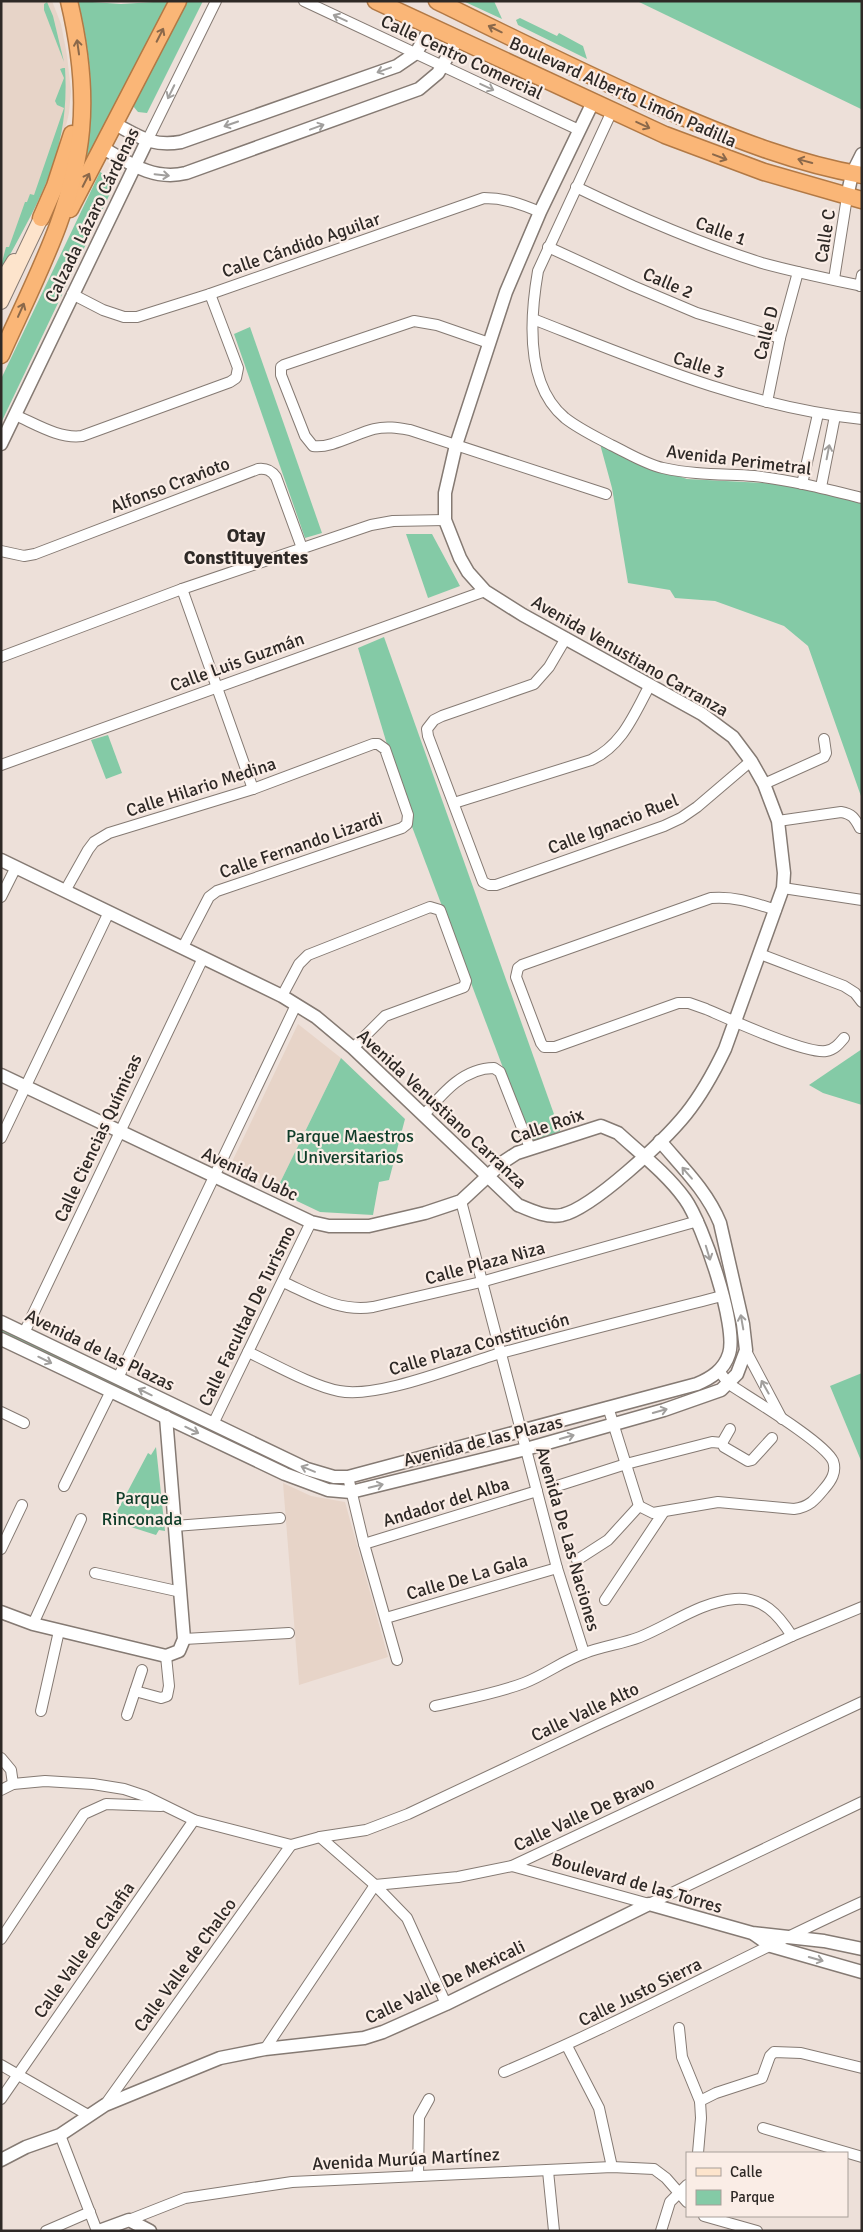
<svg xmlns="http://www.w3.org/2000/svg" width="863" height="2232" viewBox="0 0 863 2232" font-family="Signika,sans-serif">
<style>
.built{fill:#e7d4c8}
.green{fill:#84caa6}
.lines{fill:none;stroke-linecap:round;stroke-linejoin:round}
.minor-casing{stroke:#857a73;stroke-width:12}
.tertiary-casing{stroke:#857a73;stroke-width:15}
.secondary-casing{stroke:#857a73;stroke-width:16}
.trunk-casing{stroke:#b27945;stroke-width:19}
.minor{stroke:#fff;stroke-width:10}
.tertiary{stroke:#fff;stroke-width:12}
.secondary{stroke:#fde4cc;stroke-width:14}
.trunk{stroke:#fab677;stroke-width:16}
.oneway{stroke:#a19f9d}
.oneway2{stroke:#8a684a}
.labels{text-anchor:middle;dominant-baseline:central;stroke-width:4.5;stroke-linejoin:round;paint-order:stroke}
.street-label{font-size:18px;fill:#2e2926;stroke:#faede6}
.park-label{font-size:18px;fill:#0f3d29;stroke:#faede6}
.neighbourhood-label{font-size:19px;font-weight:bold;fill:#2e2926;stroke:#faede6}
</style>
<rect width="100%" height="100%" fill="#ede0d9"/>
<g class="built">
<polygon points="1,1 52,1 61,24 67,55 71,91 69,113 61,148 43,195 1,270"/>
<polygon points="298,1024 341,1058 276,1191 229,1168"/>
<polygon points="283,1483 311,1496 345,1502 388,1657 299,1685"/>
</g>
<g class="green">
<path d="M78 1 121 4 170 1 78 178C81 167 85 156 87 144 96 97 89 47 78 1Z"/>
<polygon points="184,1 203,1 147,113 138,112 133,106"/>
<polygon points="463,1 494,1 502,19"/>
<polygon points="637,1 862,1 862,109 861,109"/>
<polygon points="47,2 53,16 64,62 44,10 44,4"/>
<polygon points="520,18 557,36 559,33 583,46 587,59 518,25 516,20"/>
<path d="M63 68H65C70 148 43 194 6 262L1 266 6 247H9L25 202H27L30 194 34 195 64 108 57 105 55 101 64 78 60 69Z"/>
<polygon points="100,172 116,181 1,423 1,379"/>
<polygon points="250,327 322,533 305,538 234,334"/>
<polygon points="600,444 634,461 687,479 803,485 862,501 862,799 808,646 784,626 715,601 675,598 670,590 628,583 612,488"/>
<polygon points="406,534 432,534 460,586 428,598"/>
<polygon points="384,637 560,1131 531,1142 411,824 358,648"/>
<polygon points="108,735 122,773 106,779 91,740"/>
<polygon points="862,1049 862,1105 823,1093 809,1085"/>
<polygon points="341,1058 405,1119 389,1180 379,1182 373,1215 320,1212 276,1191"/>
<polygon points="1,1327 297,1468 284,1471 1,1339"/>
<polygon points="862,1373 862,1463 830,1386"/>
<polygon points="156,1447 165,1531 159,1530 156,1535 112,1521 148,1453 151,1455"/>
</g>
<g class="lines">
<g class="minor-casing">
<g id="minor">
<polyline points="304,1 579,130"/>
<path d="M612 111 538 271C530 317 525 385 565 418 579 429 596 437 611 445 628 453 645 464 663 468 694 475 723 474 754 476 791 480 826 489 862 498"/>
<polyline points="147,141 216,1"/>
<path d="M576 187C636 216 698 243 762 263 795 272 829 279 862 286"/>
<polyline points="548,247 633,286 697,313 780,338"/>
<polyline points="834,279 847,197"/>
<polyline points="860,286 862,275"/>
<path d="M72 294 103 310 124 317H137L210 294 484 198C505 198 521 204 540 212"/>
<path d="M533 319C640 361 746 407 862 419"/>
<path d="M489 343 437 325 414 321 284 365 281 367V375L305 436 313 446C330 449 357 433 374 429 387 426 398 428 410 430L606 494"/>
<polyline points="767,402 780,338 798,272"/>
<path d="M15 415C36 424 59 439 82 436L230 382 236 378 238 368 210 294"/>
<polyline points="802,484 818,414"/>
<polyline points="821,487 835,416"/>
<path d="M1 551 24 556 35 554 258 469C266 468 271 470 276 477L302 548"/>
<polyline points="182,589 253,789"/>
<polyline points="566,638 549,667 534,684 442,716 434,720 427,729 428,736 483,882 489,885 496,885 664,826 681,818 697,807 751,761"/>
<polyline points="1,657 182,589 371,525 393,521 445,520"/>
<polyline points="1,765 485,591"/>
<polyline points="764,784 824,757 826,753 824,739"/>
<path d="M454 803 591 760C623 745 634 714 650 685"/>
<path d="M778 821 841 812C853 814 855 819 860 828"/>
<polyline points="783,888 862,900"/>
<polyline points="65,891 88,850 94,842 109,833 253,789 373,744 378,744 385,749 408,815 407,824 402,828 217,891 209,897 183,947"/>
<polyline points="1,897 16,867"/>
<path d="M776 910C754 903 735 896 711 898L522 965 518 968 516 977 541 1043 544 1047H555L678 1003H689L706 1009C729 1019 805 1054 826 1051 834 1050 839 1044 844 1038"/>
<polyline points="760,954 844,986 855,993 862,1002"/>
<polyline points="282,996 299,964 308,955 430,907 440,910 466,981 464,987 385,1016 353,1048"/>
<path d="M424 1115C442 1094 463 1068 494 1068L500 1072 530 1148"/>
<polyline points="1,1138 109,912"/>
<polyline points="461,1201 557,1568 584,1653"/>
<path d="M283 1282C314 1296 339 1312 373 1307L481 1282 698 1221"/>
<polyline points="24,1333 203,958"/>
<polyline points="746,1351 782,1419"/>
<path d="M248 1352C274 1364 312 1386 339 1391 379 1399 459 1365 501 1353 574 1333 648 1315 722 1296"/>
<polyline points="118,1378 296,1005"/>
<polyline points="608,1407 639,1506"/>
<polyline points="1,1412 24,1423"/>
<polyline points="213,1424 311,1222"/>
<polyline points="722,1443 730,1429"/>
<polyline points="348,1477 364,1544 397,1660"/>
<polyline points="64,1486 111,1391"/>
<polyline points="557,1486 626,1464 712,1442 722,1443 724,1447 748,1461 752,1460 772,1438"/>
<path d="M639 1506 653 1513 718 1502 794 1509C809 1507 815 1500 824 1489 831 1481 837 1472 833 1461 824 1442 750 1398 729 1384L719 1371"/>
<polyline points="175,1526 280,1518"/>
<polyline points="364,1544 537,1491"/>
<polyline points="1,1549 22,1505"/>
<polyline points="577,1560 608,1540 639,1506"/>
<polyline points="95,1573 181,1592"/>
<polyline points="605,1600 663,1513"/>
<polyline points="386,1618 557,1568"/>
<polyline points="33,1624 81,1519"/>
<polyline points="184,1639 289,1633"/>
<polyline points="135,1691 161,1698 167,1696 169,1686 166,1656"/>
<path d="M435 1706C464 1699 495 1694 524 1683 545 1675 564 1660 585 1653 603 1646 622 1644 640 1637 672 1624 700 1602 735 1599 763 1597 778 1614 792 1636"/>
<polyline points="41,1711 59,1631"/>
<polyline points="127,1715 142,1670"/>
<polyline points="1,1758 11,1770 13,1784"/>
<polyline points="1,1790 13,1784 45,1781 93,1784 124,1789 145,1796 194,1820 291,1845 320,1837 366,1830 408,1814 599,1724 792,1636 862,1607"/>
<polyline points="320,1837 375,1885 407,1918 446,2004"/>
<polyline points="512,1866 649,1904 862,1802"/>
<polyline points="375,1885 458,1877 512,1866 862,1702"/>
<polyline points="1,1939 84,1814 106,1804 161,1806"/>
<polyline points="679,2028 682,2057 700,2101"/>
<polyline points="567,2046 599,2108 612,2167"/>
<polyline points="265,2049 375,1885"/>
<polyline points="1,2065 88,2115"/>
<path d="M504 2072C625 2021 741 1957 862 1902"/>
<polyline points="1,2099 194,1820"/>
<polyline points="105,2105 291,1845"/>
<polyline points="763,2128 862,2157"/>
<polyline points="60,2135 97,2231"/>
<polyline points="698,2153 701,2118 700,2101 716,2093 762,2078 770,2056 774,2052 801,2053 862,2068"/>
<polyline points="548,2171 554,2231"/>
<polyline points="418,2176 419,2117 429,2099"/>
<polyline points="704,2216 757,2231"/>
<polyline points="129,2220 185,2198 292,2182 612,2167 654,2169 666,2178 687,2202"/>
<polyline points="46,2231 90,2212"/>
<polyline points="661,2231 670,2202 687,2185"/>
</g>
</g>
<g class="tertiary-casing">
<g id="tertiary">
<path d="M115 124C140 137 152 147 181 142L397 66 416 53 431 27"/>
<path d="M103 148C129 163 154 181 186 173L419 89 438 73 457 40"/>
<polyline points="847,197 852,174 862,154"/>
<polyline points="1,444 147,141"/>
<path d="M1 860 282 996 316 1017 353 1048 518 1205C532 1211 547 1218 562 1215 593 1208 665 1140 686 1114 702 1094 714 1072 725 1049L783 888 784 873 778 821 764 784 751 761 733 737 702 714 523 615 485 591 468 572 460 558 445 520V493L456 445 506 292 540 212 593 102"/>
<path d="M1 1075 311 1222 329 1226H369L425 1213 461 1201 503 1162 517 1153 601 1126 618 1133C641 1154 667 1174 685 1199 703 1224 738 1327 729 1354 724 1370 711 1378 697 1384L348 1477H334L307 1469 1 1322"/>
<path d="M1 1339 285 1474 328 1490 351 1492 526 1449 664 1410 721 1390 737 1374 746 1350 743 1324 720 1223C707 1191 682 1167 660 1141"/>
<polyline points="1,1612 33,1624 166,1656 179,1651 184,1639 166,1417"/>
<polyline points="754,1934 771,1946 862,1972"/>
<polyline points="1,2160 26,2147 60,2135 105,2105 220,2058 265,2049 364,2038 383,2032 446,2004 649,1904 752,1933 824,1941 862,1949"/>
<polyline points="99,2231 129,2220 150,2231"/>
</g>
</g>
<g class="secondary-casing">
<g id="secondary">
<polyline points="1,282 14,261"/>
<polyline points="1,302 41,218"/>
</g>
</g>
<g class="trunk-casing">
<g id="trunk">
<polyline points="376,1 665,135 764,172 862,200"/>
<path d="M437 1C517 40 596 80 678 115 737 140 798 164 862 175"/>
<polyline points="70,209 178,1"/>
<polyline points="41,218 55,186 72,134"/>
<path d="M1 355C33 283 74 209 81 130 85 87 79 43 69 1"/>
</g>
</g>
<use href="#minor" class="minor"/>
<use href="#tertiary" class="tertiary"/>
<use href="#secondary" class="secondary"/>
<use href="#trunk" class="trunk"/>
</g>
<defs><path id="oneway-shaft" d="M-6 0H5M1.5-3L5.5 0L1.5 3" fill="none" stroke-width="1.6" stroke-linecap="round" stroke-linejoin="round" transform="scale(1.25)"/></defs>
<g class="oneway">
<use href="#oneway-shaft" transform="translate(340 18) rotate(-155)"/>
<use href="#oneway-shaft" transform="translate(384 70) rotate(160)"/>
<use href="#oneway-shaft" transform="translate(487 87) rotate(25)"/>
<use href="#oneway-shaft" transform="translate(171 92) rotate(116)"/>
<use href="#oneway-shaft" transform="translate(231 124) rotate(161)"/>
<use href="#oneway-shaft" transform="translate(317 127) rotate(-20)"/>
<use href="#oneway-shaft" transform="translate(162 175) rotate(6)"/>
<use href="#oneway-shaft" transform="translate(828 452) rotate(-79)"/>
<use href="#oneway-shaft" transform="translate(687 1173) rotate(-131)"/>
<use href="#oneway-shaft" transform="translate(708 1253) rotate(73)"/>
<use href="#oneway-shaft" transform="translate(742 1322) rotate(-100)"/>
<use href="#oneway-shaft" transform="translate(45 1360) rotate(26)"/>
<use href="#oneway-shaft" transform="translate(765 1387) rotate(-119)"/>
<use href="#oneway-shaft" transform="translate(145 1392) rotate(-154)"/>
<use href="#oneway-shaft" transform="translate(660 1411) rotate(-16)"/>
<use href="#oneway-shaft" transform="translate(192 1430) rotate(26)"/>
<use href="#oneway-shaft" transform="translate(567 1437) rotate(-16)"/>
<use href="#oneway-shaft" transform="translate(308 1469) rotate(-158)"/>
<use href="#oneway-shaft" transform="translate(376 1486) rotate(-14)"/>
<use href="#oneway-shaft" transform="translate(816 1959) rotate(16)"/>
</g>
<g class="oneway2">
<use href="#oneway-shaft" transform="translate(495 29) rotate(-154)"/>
<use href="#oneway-shaft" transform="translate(160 35) rotate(-63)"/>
<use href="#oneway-shaft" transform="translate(78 47) rotate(-98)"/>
<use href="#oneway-shaft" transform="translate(643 125) rotate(25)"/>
<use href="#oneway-shaft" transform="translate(720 157) rotate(21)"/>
<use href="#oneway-shaft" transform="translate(805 161) rotate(-165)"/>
<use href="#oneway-shaft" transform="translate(86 180) rotate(-63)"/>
<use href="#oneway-shaft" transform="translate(21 310) rotate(-66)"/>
</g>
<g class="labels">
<g class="street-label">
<text transform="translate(462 57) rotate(25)">Calle Centro Comercial</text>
<text transform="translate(623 92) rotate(24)">Boulevard Alberto Limón Padilla</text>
<text transform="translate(92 215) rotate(-64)">Calzada Lázaro Cárdenas</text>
<text transform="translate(721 231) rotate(20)">Calle 1</text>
<text transform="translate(825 236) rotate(-81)">Calle C</text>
<text transform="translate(301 245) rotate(-19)">Calle Cándido Aguilar</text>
<text transform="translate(668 283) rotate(23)">Calle 2</text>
<text transform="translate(766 333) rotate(-76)">Calle D</text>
<text transform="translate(699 365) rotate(18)">Calle 3</text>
<text transform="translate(739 460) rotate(7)">Avenida Perimetral</text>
<text transform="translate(170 485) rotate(-21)">Alfonso Cravioto</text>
<text transform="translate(630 656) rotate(30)">Avenida Venustiano Carranza</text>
<text transform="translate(237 662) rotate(-20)">Calle Luis Guzmán</text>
<text transform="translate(201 787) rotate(-18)">Calle Hilario Medina</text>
<text transform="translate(613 824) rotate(-21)">Calle Ignacio Ruel</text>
<text transform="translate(301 845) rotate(-19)">Calle Fernando Lizardi</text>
<text transform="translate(442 1109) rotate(43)">Avenida Venustiano Carranza</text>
<text transform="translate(547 1126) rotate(-19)">Calle Roix</text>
<text transform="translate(98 1138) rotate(-65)">Calle Ciencias Químicas</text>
<text transform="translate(250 1174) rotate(25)">Avenida Uabc</text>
<text transform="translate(485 1263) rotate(-15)">Calle Plaza Niza</text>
<text transform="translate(247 1316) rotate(-64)">Calle Facultad De Turismo</text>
<text transform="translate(479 1344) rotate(-16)">Calle Plaza Constitución</text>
<text transform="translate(100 1350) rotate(26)">Avenida de las Plazas</text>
<text transform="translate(483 1441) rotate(-14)">Avenida de las Plazas</text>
<text transform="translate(446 1502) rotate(-17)">Andador del Alba</text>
<text transform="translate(568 1539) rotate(74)">Avenida De Las Naciones</text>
<text transform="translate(467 1577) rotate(-16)">Calle De La Gala</text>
<text transform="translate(585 1712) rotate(-25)">Calle Valle Alto</text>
<text transform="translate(584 1814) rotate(-25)">Calle Valle De Bravo</text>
<text transform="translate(637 1883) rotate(16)">Boulevard de las Torres</text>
<text transform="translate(84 1950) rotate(-55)">Calle Valle de Calafia</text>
<text transform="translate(185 1965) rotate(-54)">Calle Valle de Chalco</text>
<text transform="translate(445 1982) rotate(-25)">Calle Valle De Mexicali</text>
<text transform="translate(640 1992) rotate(-26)">Calle Justo Sierra</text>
<text transform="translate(406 2159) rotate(-3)">Avenida Murúa Martínez</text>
</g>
<g class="park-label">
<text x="350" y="1136">Parque Maestros<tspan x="350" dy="21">Universitarios</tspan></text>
<text x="142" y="1498">Parque<tspan x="142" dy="21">Rinconada</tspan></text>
</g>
<g class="neighbourhood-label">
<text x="246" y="536">Otay<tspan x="246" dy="22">Constituyentes</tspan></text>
</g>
</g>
<rect width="863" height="2232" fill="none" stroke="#2e2926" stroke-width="5"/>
<rect x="686" y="2152" width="162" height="65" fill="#faede6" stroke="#a89f99"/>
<rect x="696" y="2168" width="25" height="8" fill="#fde4cc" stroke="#a89f99"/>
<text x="730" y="2177" font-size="15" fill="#2e2926">Calle</text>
<rect x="696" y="2190" width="25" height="15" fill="#84caa6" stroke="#a89f99"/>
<text x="730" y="2202" font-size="15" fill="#2e2926">Parque</text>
</svg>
